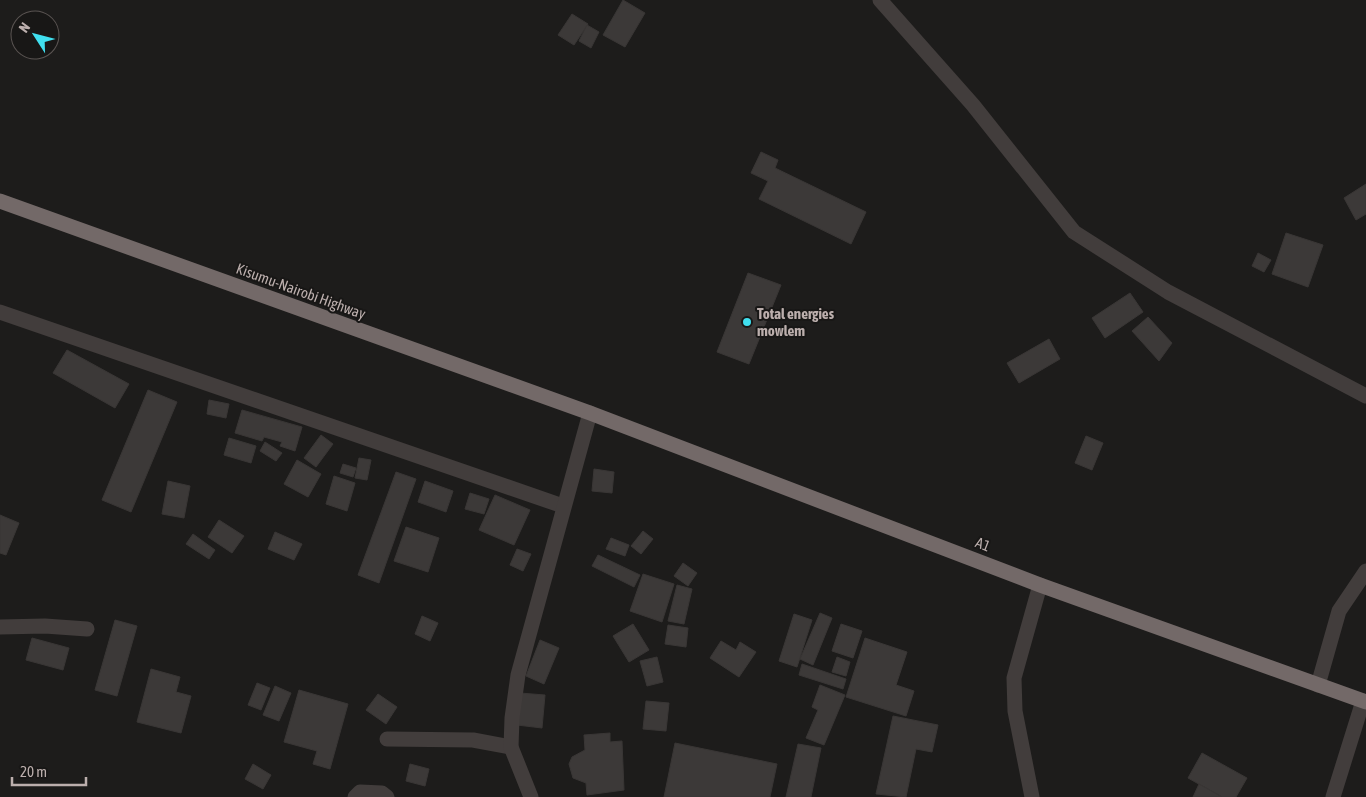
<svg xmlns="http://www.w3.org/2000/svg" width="1366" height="797" viewBox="0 0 1366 797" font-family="'Asap Condensed',sans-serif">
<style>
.building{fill:#3c3938;stroke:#393635}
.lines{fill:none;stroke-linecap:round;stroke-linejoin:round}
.lane{stroke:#423d3c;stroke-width:15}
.street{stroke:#423d3c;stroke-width:15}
.highway{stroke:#736968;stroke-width:15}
.poi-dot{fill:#40dfef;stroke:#181716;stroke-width:2}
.labels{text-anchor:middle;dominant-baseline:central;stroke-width:4;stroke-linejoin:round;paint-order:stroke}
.street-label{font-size:15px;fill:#bcafad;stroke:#181716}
.poi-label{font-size:15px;font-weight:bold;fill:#bcafad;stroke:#181716;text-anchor:start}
</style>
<rect width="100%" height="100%" fill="#1d1c1b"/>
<g class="building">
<polygon points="623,0 645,13 625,47 603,35"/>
<polygon points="572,14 588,24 574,45 558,35"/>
<polygon points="587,25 599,32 591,48 579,41"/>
<polygon points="761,152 778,160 775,168 866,212 851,244 759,199 768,181 751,173"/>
<polygon points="1366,184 1366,214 1356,220 1344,198"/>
<polygon points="1286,233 1323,245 1308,287 1272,274"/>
<polygon points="1258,253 1271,260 1264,272 1252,266"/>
<polygon points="748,273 781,285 749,364 717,352"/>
<polygon points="1130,293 1143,312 1105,338 1092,318"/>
<polygon points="1148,317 1172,343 1159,361 1132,331"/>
<polygon points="1049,339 1060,359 1019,383 1007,363"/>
<polygon points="67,350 129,384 115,408 53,373"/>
<polygon points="148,390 177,402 131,512 102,500"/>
<polygon points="209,400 229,404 226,418 207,414"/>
<polygon points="242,410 302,427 295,451 280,446 282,442 264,437 262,441 235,433"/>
<polygon points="321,435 333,444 316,467 304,458"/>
<polygon points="1086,436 1103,443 1092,470 1075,463"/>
<polygon points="229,438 256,446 251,463 224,455"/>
<polygon points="265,442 282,453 276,461 260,451"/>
<polygon points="359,458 371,460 367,480 355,478"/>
<polygon points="297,460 321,474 308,497 284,484"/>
<polygon points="343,464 356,468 353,477 340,473"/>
<polygon points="594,469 614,472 612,493 592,491"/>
<polygon points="396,472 416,479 379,583 358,575"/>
<polygon points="334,476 355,483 347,511 326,504"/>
<polygon points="168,481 190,486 184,518 162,514"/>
<polygon points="425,481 453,491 446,512 418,502"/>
<polygon points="470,493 489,499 484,514 465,509"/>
<polygon points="495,495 530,510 514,545 479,530"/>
<polygon points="0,515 19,523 6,555 0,553"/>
<polygon points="219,520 244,536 232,553 208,537"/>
<polygon points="406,527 439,538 428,572 394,561"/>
<polygon points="643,531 653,539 641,554 631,546"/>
<polygon points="275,532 302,544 294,560 268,549"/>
<polygon points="193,534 215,550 209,559 186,544"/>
<polygon points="611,538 629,545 625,556 606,549"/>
<polygon points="517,549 531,554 523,571 510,565"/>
<polygon points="598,555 640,575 634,587 592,566"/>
<polygon points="683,563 697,573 688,586 674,576"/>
<polygon points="643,574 674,584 662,622 630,611"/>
<polygon points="677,585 692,589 684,624 668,621"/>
<polygon points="820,613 832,618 813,665 800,659"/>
<polygon points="794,614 812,620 797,667 779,661"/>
<polygon points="422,616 438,623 430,641 415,634"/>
<polygon points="115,620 137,626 117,696 95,690"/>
<polygon points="633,624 649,650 629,662 613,636"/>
<polygon points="841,624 862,631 853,658 832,651"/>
<polygon points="668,625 688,628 686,647 665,644"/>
<polygon points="32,638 69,648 63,670 26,660"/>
<polygon points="865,638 907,652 896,685 914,691 906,716 846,697"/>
<polygon points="540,640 559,648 544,684 526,676"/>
<polygon points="721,641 736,650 740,642 756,652 739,677 710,658"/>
<polygon points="657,657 663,682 647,686 640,661"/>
<polygon points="837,657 850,662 846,676 832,672"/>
<polygon points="802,664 846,679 843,689 799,675"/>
<polygon points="151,669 180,677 176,692 191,696 181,733 137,722"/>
<polygon points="257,683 270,688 261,710 248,705"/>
<polygon points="820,685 845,695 824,745 806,738 818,710 812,707"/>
<polygon points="275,686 291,693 279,721 263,715"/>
<polygon points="299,690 348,704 330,769 313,764 317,751 284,742"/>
<polygon points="520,693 545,695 542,728 517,725"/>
<polygon points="378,694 397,707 386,724 366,710"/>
<polygon points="646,701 669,703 666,731 643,729"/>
<polygon points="893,716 938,725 932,752 916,749 906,797 876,794"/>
<polygon points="610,733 610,742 622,741 624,790 587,795 586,783 573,778 569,764 572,757 585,750 584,735"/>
<polygon points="675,743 777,764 770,797 664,797"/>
<polygon points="798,744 821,748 811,797 786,797"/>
<polygon points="1202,753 1247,778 1236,797 1222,797 1188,778"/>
<polygon points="253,764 271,775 263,789 245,779"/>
<polygon points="410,764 429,769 425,786 406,781"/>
<polygon points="1199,784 1222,797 1193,797"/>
</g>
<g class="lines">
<g class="lane">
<polyline points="0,627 45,626 87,629"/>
<polyline points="387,739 473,740 511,747"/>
<polyline points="355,797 360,792 382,793 387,797"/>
</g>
<g class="street">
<polyline points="880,0 973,105 1074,232 1168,292 1366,396"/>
<polyline points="0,312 563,506"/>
<polyline points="1318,685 1339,611 1366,571"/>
<polyline points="531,797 511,747 512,718 518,675 590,413"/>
<polyline points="1032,797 1015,711 1014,678 1040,585"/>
<polyline points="1333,797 1363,701"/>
</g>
<polyline class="highway" points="0,201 590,413 1040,585 1366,702"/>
</g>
<circle class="poi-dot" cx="747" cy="322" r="5"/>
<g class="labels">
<g class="street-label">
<text transform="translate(301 291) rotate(20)">Kisumu-Nairobi Highway</text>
<text transform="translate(983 544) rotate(21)">A1</text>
</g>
<g class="poi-label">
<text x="757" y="313">Total energies<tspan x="757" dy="17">mowlem</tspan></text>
</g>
</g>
<g transform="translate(35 35) rotate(306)"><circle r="24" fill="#181716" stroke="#5a5452"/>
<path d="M0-4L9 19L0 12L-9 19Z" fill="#40dfef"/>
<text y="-8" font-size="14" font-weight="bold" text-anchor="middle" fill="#bcafad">N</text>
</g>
<path d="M12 777v8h74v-8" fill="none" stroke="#bcafad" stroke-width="2.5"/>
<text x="20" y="777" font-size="15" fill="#bcafad" stroke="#181716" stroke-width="4" paint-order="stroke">20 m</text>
</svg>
